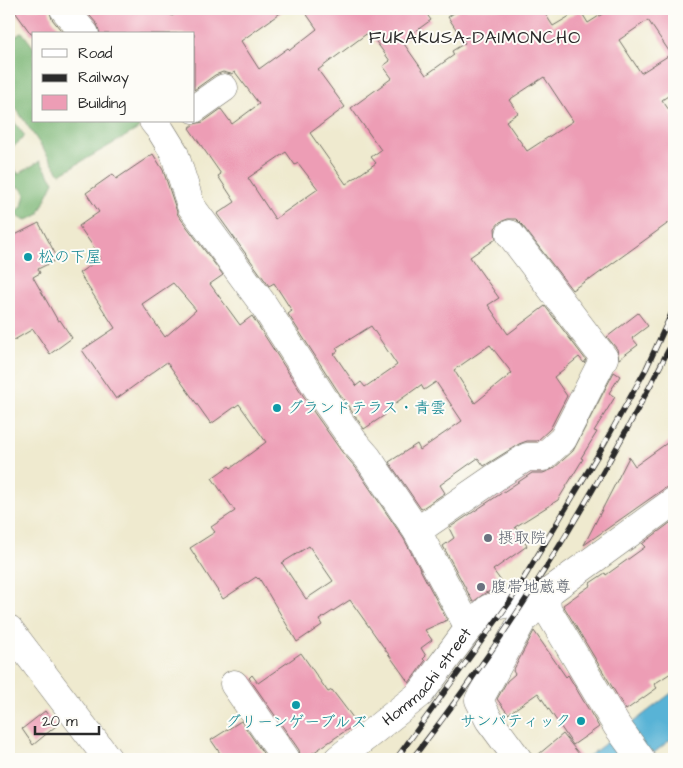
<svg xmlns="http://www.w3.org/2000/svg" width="683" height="768" viewBox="0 0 683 768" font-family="'Architects Daughter','Klee One',sans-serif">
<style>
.forest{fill:#7ab675;stroke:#527050}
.water{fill:#58b3d6;stroke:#426f80}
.building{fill:#ed9db5;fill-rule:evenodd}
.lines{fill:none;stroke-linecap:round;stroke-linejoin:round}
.minor-casing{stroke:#706e64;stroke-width:29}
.major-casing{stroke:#706e64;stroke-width:29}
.minor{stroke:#fff;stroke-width:28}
.major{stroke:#fff;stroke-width:28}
.rail-casing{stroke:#2b2b2b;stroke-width:5.5}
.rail{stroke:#fdfcf7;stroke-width:4;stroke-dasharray:11;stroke-linecap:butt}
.culture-dot{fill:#0f9aa8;stroke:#fdfcf7;stroke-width:2}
.worship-dot{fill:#6b7280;stroke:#fdfcf7;stroke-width:2}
.labels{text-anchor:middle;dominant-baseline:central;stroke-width:4;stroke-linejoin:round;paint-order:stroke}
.culture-label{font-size:16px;fill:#0d838f;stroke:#fdfcf7;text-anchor:start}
.worship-label{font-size:16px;fill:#5b616d;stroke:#fdfcf7;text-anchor:start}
.street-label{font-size:16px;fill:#2b2b2b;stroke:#fdfcf7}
.neighbourhood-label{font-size:18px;letter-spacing:1px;fill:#2b2b2b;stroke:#fdfcf7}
</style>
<rect width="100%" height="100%" fill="#fdfcf7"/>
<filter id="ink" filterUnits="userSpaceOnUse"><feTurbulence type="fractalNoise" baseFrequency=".02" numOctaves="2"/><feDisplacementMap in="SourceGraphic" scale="10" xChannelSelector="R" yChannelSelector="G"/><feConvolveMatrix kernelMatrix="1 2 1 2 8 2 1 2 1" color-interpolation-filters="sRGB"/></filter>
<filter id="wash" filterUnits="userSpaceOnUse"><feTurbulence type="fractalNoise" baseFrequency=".0096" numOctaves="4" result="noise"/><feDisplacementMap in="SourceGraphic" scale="20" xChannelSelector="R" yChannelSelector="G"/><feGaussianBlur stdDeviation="1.12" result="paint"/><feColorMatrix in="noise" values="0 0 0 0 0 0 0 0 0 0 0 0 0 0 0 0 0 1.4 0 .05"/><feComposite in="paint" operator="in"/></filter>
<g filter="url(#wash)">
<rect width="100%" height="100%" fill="#efeacf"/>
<g class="forest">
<polygon points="22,32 34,48 34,121 135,121 140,128 60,174 9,98 9,66 12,64 9,59 9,41"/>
<polygon points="9,115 25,136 9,151"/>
<polygon points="9,160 18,174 40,161 54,182 38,215 27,220 19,218 14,212 22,207 25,194 20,187 9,187"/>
</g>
<polygon class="water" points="674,691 674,737 646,759 585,759"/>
<g id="blocks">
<g class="building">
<polygon points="13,9 49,9 52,19 64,34 31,34"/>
<path d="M84 9H167L172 16 182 9H286L241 41 259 69 288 48 290 50 317 29 303 9H423L431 20 402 41 426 75 454 55 452 51 465 43 448 17 460 9H542L553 26 580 10 588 23 610 9H670L674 15V92L662 100 674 117V219L591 279 590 278 572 290 522 225 516 219H508L500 222 495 228 496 239 470 257 499 298 488 305 508 334 545 306 586 360 584 363 579 357 554 377 567 396 550 429 537 441H527L519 444 484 466 478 458 440 485 445 493 421 509 389 462 417 444 420 450 462 421 436 382 424 390 421 385 383 412 385 415 364 429 339 393 288 314 292 311 274 283 269 286 217 214 235 202 218 176 221 174 189 128 194 124 203 122 221 109 232 124 259 104 235 72 231 74 223 72 215 75 194 90V34H100L97 24ZM648 20 671 54 641 73 619 40ZM369 32 390 61 383 66 392 78 351 108 381 150 371 157 376 163 346 184 310 133 345 107 318 70ZM544 77 573 121 527 151 506 121 518 113 509 100ZM286 152 295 165 298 163 318 189 275 219 248 178ZM371 326 397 365 365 387 361 382 356 386 334 354 338 351 336 348ZM490 345 512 373 475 403 454 370Z"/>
<path d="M153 154 163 170 178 215 223 275 210 284 240 325 252 316 313 411 342 452 356 468 404 539 447 620 425 630 432 640 421 648 426 656 423 659 425 661 409 683 350 600 319 620 322 625 297 642 259 578 258 579 256 577 223 599 190 548 215 532 211 527 235 511 212 478 229 466 231 468 266 442 239 404 211 424 167 362 116 399 82 350 115 328 79 273 101 258 79 226 99 212 86 193 113 174 116 179ZM173 283 196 310 165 337 142 304ZM309 546 333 581 306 599 282 563Z"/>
<polygon points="39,223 58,259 38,269 40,273 33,277 58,321 60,320 72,338 50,354 33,329 9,343 9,238"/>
<polygon points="638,313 648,326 632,338 638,345 619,359 617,349 607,337"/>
<polygon points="614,372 620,376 609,393 615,397 594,431 597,432 581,458 583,459 558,500 515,527 527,546 493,570 504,585 495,590 485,593 473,602 443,546 454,538 449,528 532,473 543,473 553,469 573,451"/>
<polygon points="674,438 674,486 665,488 584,545 629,457 635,466"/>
<polygon points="674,520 674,671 654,684 657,688 626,710 563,605 591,585 590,583 605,573 606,575 645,547 642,544"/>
<polygon points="534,631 566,677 568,675 599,727 573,745 538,693 508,714 497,699 507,681 515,674 513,671"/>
<polygon points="301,653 328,692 332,690 357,723 304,759 301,759 299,750 249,678 252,675 258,683"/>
<polygon points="45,711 56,726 33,745 22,729"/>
<polygon points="241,721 267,759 224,759 211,740"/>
<polygon points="563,734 583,759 533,759"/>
</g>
</g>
</g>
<g filter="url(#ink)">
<use href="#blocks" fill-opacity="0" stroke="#706e64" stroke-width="1"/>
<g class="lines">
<g class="minor-casing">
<g id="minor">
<polyline points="64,9 85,34"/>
<polyline points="194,109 224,88"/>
<polyline points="153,121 161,131 174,152 191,206 263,304 326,402 355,443 368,458 417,531 469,628"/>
<polyline points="417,531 500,474 527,457 543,457 563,439 604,358 510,234"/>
<polyline points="546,594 547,609 617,726 641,759"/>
<polyline points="9,629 108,759"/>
<polyline points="234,684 286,759"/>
<polyline points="518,759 489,720 479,700 522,621 533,610 547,609"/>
</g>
</g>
<g class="major-casing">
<g id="major">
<path id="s1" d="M338 759 420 694 469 628 489 608 546 594 674 501"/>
</g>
</g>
<use href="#minor" class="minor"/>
<use href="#major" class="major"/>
<g class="rail-casing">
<g id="rail">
<polyline points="396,759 509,603 599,453 646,369 674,308"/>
<path d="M412 759C512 631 601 485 674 339"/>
</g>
</g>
<use href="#rail" class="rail"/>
</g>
</g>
<g class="culture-dot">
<circle cx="28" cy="257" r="5"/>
<circle cx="277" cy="408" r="5"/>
<circle cx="296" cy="705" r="5"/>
<circle cx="581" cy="721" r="5"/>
</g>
<g class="worship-dot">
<circle cx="488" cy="538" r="5"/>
<circle cx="481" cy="587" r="5"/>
</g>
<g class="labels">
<g class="culture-label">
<text x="38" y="257">松の下屋</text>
<text x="287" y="408">グランドテラス・青雲</text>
<text x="571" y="721" text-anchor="end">サンパティック</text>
<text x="296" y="722" text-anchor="middle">グリーンゲーブルズ</text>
</g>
<g class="worship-label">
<text x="498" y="538">摂取院</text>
<text x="491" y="587">腹帯地蔵尊</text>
</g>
<g class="street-label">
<text stroke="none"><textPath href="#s1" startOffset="122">Hommachi street</textPath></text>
</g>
<g class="neighbourhood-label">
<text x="475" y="37">FUKAKUSA-DAIMONCHO</text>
</g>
</g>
<rect width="683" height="768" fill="none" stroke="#fdfcf7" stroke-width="30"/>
<rect x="32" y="32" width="162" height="90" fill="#fdfcf7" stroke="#a9a8a5"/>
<rect x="42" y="49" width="25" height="8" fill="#ffffff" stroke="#a9a8a5"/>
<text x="78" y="58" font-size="15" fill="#2b2b2b">Road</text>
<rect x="42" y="74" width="25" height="8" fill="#2b2b2b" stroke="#a9a8a5"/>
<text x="78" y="82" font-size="15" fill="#2b2b2b">Railway</text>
<rect x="42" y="95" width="25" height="15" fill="#ed9db5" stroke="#a9a8a5"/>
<text x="78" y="108" font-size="15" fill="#2b2b2b">Building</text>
<path d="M35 726v8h64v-8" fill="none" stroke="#2b2b2b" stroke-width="2.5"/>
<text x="42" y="726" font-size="15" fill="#2b2b2b" stroke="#fdfcf7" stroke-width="4" paint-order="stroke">20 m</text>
</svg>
